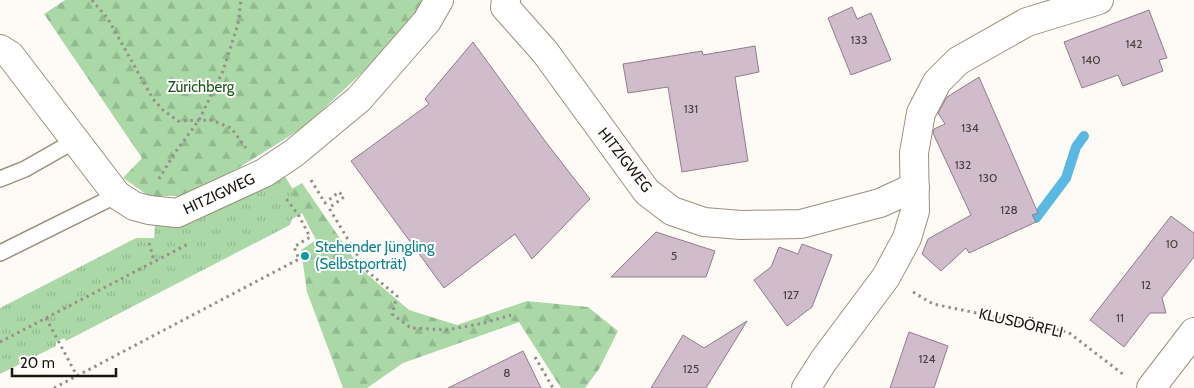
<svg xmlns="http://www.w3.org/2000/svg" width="1194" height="388" viewBox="0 0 1194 388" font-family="Cabin,sans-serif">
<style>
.grass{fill:url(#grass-tufts)}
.forest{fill:url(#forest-firs)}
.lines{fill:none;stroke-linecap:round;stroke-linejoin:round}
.stream{stroke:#59b9e2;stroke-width:10}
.building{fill:#d0bccb;stroke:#907d8c}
.lane-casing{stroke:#9d8e7c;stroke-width:18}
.street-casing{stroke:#9d8e7c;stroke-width:30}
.path{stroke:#94908a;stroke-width:3;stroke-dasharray:2.5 4;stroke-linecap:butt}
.lane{stroke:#fff;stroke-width:15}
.street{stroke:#fff;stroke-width:28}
.culture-dot{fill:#0f9aa8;stroke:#fff;stroke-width:2}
.labels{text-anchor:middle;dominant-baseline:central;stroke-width:4;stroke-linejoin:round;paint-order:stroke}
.number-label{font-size:12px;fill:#49403e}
.park-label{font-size:15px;fill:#1c571b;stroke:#fff}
.street-label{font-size:15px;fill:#1c160f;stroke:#fff}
.culture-label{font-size:15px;fill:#0d838f;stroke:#fff;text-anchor:start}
</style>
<defs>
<pattern id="grass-tufts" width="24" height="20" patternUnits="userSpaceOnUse" patternTransform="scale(1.25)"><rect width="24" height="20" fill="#aad9a7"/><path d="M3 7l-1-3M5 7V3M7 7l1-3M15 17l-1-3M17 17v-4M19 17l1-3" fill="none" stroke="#92ba8f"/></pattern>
<pattern id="forest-firs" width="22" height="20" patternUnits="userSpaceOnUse" patternTransform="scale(1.25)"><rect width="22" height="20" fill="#aad9a7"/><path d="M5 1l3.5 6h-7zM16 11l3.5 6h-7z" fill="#92ba8f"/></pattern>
</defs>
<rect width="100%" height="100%" fill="#fefbf7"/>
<polygon class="grass" points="283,173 306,211 292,219 290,225 66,341 64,338 56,342 56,346 0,374 0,308 136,238 154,238 155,223"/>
<g class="forest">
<polygon points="65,0 434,0 380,56 304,127 213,184 184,196 149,196 123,178 142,158 44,14"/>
<polygon points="302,183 361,269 409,310 457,325 527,301 588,307 618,331 599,369 585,388 561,388 519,322 403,363 367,388 343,388 307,292 301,250 316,240 290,190"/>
</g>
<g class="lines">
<polyline class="stream" points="1036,218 1066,178 1076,147 1084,136"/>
</g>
<g class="building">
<polygon points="852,7 857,19 871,13 891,60 851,75 828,18"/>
<polygon points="1149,10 1167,58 1159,60 1163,71 1123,86 1118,75 1082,88 1064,42"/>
<polygon points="473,42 545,141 590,199 532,259 515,234 444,288 351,161 429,104 425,99"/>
<polygon points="755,46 759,72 735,77 748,161 682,172 668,87 628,93 623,64 702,51 703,55"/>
<polygon points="979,77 1038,213 1032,215 1036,222 969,253 966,248 941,271 922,254 928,239 971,215 933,133 934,129 945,124 938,113 947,97"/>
<polygon points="1171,216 1194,233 1194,257 1162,298 1166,313 1150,313 1124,347 1090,320"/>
<polygon points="656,232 715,251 706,277 611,277"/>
<polygon points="802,244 832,255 812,307 787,326 754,280 771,267 779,247 798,254"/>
<polygon points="747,321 706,388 651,388 683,335 704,348"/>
<polygon points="909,332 948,346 934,388 890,388"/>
<polygon points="523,351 541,388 448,388"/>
</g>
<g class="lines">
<g class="lane-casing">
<g id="lane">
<polyline points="0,179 25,169 76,140"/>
<polyline points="0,253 117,195"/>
</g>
</g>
<g class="street-casing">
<g id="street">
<polyline points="506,0 505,7 545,52 647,192 672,211 704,222 741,225 801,224 880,203 915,187"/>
<polyline points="0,49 10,55 117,195 134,206 149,210 177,213 264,173 294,153 359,99 427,21 439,0"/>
<polyline points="806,388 824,360 886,277 907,238 915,211 914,153 921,113 937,82 958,61 1027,22 1099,0"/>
<polyline points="1151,388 1194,332"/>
</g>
</g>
<g class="path">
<polyline points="92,0 108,19 153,99 163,110 178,121 211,120 231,128 246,148"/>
<polyline points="159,179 174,154 199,120 223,71 238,24 241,0"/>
<polyline points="311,180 325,203 339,192 344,197 329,208 367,271 397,296 392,314 411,328 447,330 484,323 511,315"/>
<polyline points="149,243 154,261"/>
<polyline points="913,292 933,304 1068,332 1124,375"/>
<polyline points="46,318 77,376"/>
<polyline points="0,342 188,244"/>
<polyline points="535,357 553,388"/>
<polyline points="54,388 299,259 294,247 310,237 299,216 285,197"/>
</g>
<use href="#lane" class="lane"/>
<use href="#street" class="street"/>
</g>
<circle class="culture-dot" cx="305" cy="256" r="5"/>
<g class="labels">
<g class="number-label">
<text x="859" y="39">133</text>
<text x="1134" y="43">142</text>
<text x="1091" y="59">140</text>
<text x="691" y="108">131</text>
<text x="970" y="127">134</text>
<text x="963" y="164">132</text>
<text x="988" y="177">130</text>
<text x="1009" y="209">128</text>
<text x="1172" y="243">10</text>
<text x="674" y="255">5</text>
<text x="1146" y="284">12</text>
<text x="791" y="294">127</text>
<text x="1120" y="317">11</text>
<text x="927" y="358">124</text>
<text x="691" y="368">125</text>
<text x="507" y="372">8</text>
</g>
<g class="park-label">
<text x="201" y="87">Zürichberg</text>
</g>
<g class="street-label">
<text transform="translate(625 160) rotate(52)">HITZIGWEG</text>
<text transform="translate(219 194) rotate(-25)">HITZIGWEG</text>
<text transform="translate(1021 323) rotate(13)">KLUSDÖRFLI</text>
</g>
<g class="culture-label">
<text x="315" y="247">Stehender Jüngling<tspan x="315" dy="17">(Selbstporträt)</tspan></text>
</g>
</g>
<path d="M12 368v8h104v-8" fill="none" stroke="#1c160f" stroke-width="2.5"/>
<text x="20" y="368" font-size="15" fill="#1c160f" stroke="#ffffff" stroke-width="4" paint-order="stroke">20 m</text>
</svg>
